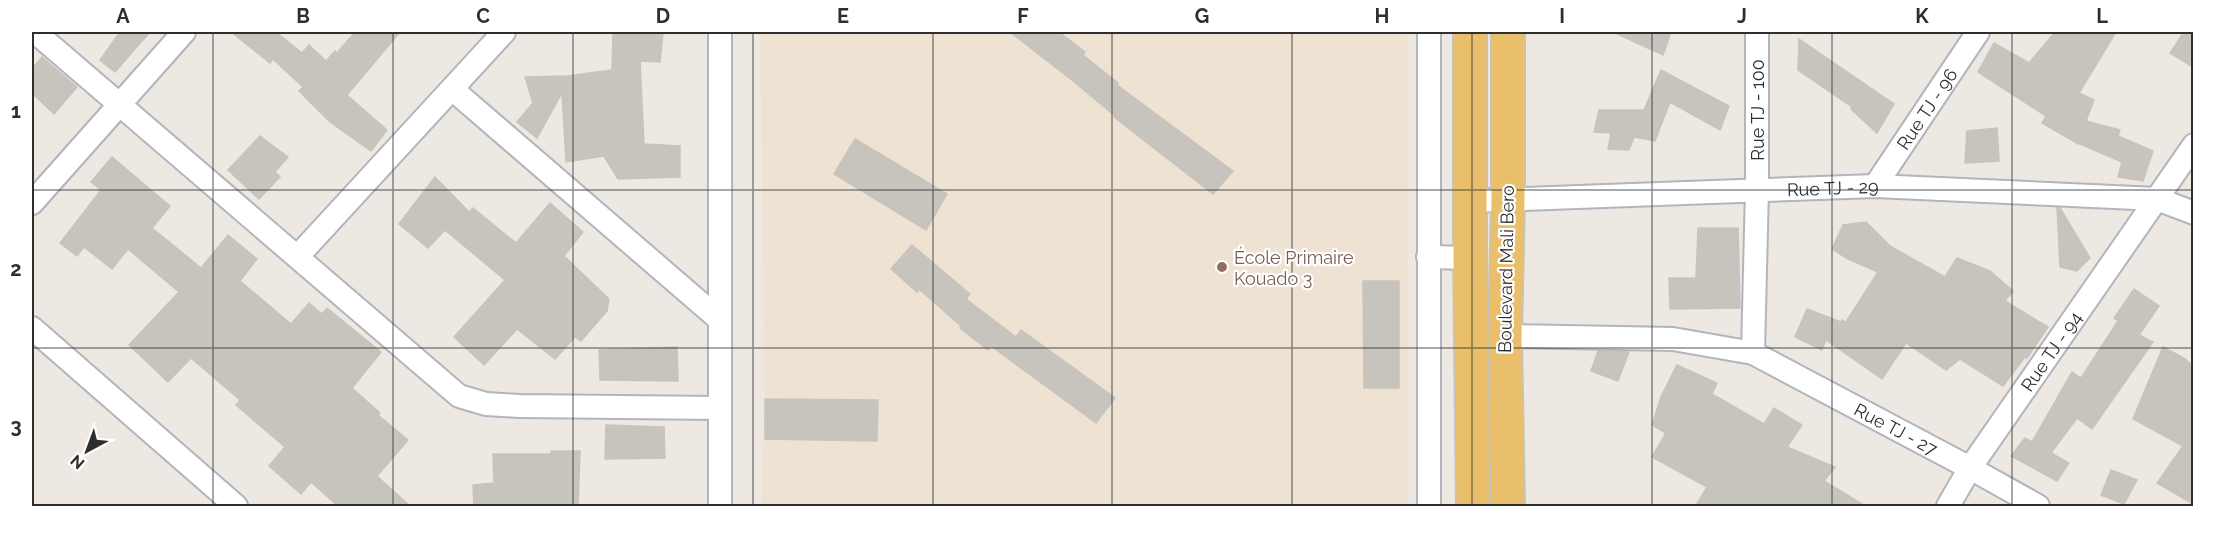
<svg xmlns="http://www.w3.org/2000/svg" width="2225" height="538" viewBox="0 0 2225 538" font-family="Raleway,sans-serif">
<style>
.education{fill:#eee2d3}
.building{fill:#c7c3bd;stroke:#cac3bb;stroke-width:1.5}
.lines{fill:none;stroke-linecap:round;stroke-linejoin:round}
.minor-casing{stroke:#b2b5bd;stroke-width:26}
.primary-casing{stroke:#c4c4c4;stroke-width:36}
.minor{stroke:#fff;stroke-width:22}
.primary{stroke:#eabf6b;stroke-width:33}
.grid{fill:none;stroke:#2e2e2e;stroke-width:1.5;stroke-opacity:0.55}
.education-dot{fill:#8d6e63;stroke:#fff;stroke-width:2}
.labels{text-anchor:middle;dominant-baseline:central;stroke-width:4.5;stroke-linejoin:round;paint-order:stroke}
.street-label{font-size:18px;fill:#2e2e2e;stroke:#fff}
.education-label{font-size:18px;fill:#785e54;stroke:#fff;text-anchor:start}
.neatline{fill:none;stroke:#2e2e2e;stroke-width:2}
.grid-label{font-size:20px;text-anchor:middle;font-weight:bold;fill:#2e2e2e}
</style>
<rect width="100%" height="100%" fill="#eee8e2"/>
<polygon class="education" points="760,32 1408,32 1408,506 761,506 765,399"/>
<g class="building">
<polygon points="120,32 150,32 115,72 100,60"/>
<polygon points="231,32 276,32 302,53 309,45 326,61 335,51 337,53 355,32 400,32 347,95 387,130 371,151 330,122 299,91 303,87 273,59 270,63"/>
<polygon points="613,32 663,32 660,62 640,61 644,144 680,146 680,177 618,179 604,156 566,162 562,93 537,138 517,122 533,103 525,77 567,76 612,70"/>
<polygon points="1010,32 1059,32 1085,52 1083,55 1118,83 1117,85 1233,171 1213,194 1114,117 1115,116 1073,81"/>
<polygon points="1613,32 1671,32 1663,55"/>
<polygon points="2055,32 2116,32 2079,93 2094,100 2086,121 2120,130 2118,136 2153,151 2143,181 2118,177 2122,162 2078,143 2078,144 2042,123 2046,116 1978,72 1994,43 2029,63"/>
<polygon points="2184,32 2193,32 2193,67 2170,53"/>
<polygon points="1799,39 1894,104 1877,133 1851,109 1852,107 1798,70"/>
<polygon points="42,57 77,87 54,114 32,93 32,69"/>
<polygon points="1661,70 1729,106 1720,130 1670,102 1655,141 1634,137 1629,150 1608,149 1611,133 1594,132 1599,110 1644,110"/>
<polygon points="1997,128 1999,161 1965,163 1967,131"/>
<polygon points="260,136 288,157 275,172 280,177 259,199 228,170"/>
<polygon points="855,139 947,194 926,230 834,174"/>
<polygon points="112,157 170,206 152,228 201,268 228,235 257,259 240,281 291,324 309,303 322,314 327,308 381,352 352,388 380,413 378,415 408,440 377,476 411,507 339,507 311,482 301,494 269,466 285,447 236,405 240,400 191,358 168,382 129,345 179,292 128,249 112,269 84,247 77,256 60,243 101,190 91,182"/>
<polygon points="435,177 469,212 473,208 516,243 550,203 583,232 564,256 609,299 607,311 581,341 575,337 555,359 517,329 484,365 454,337 505,280 445,230 428,248 399,224"/>
<polygon points="2057,208 2060,208 2090,258 2077,271 2060,267"/>
<polygon points="1866,222 1890,246 1945,277 1957,258 1990,271 2013,291 2005,301 2048,327 2027,358 2025,357 2003,386 1960,359 1946,370 1906,343 1882,379 1826,340 1822,350 1795,337 1807,309 1841,322 1842,320 1846,322 1878,272 1848,259 1832,249 1843,225"/>
<polygon points="1698,228 1738,228 1740,308 1670,309 1669,278 1696,278"/>
<polygon points="912,245 970,294 966,299 1016,337 1021,330 1115,398 1096,423 991,346 988,350 960,328 961,326 919,289 917,292 891,269"/>
<polygon points="1363,281 1399,281 1399,388 1364,388"/>
<polygon points="2134,289 2159,306 2139,335 2153,342 2092,429 2077,418 2051,453 2069,463 2057,481 2011,456 2025,438 2032,442 2072,372 2081,378 2118,321 2114,318"/>
<polygon points="677,347 678,381 600,380 599,350"/>
<polygon points="2163,347 2184,358 2193,366 2193,504 2157,483 2183,446 2133,419"/>
<polygon points="1598,351 1629,352 1618,381 1591,371"/>
<polygon points="1677,365 1717,383 1712,394 1764,424 1774,408 1802,425 1787,447 1835,467 1824,481 1867,507 1695,507 1707,487 1652,457 1666,433 1652,425 1661,397"/>
<polygon points="765,399 878,400 877,441 765,439"/>
<polygon points="606,425 664,427 665,458 605,459"/>
<polygon points="551,451 580,451 578,507 474,507 473,485 494,483 493,454 551,454"/>
<polygon points="2111,470 2137,480 2124,504 2101,495"/>
</g>
<g class="lines">
<g class="minor-casing">
<g id="minor">
<polyline points="35,32 459,396 486,404 519,406 720,408"/>
<polyline points="1429,32 1429,506"/>
<polyline points="452,89 720,320"/>
<path id="s1" d="M1875 186 1978 32"/>
<path id="s2" d="M1470 201 1875 186 2157 199 2194 213"/>
<polyline points="32,203 184,32"/>
<polyline points="298,256 504,32"/>
<polyline points="1428,257 1470,258"/>
<polyline points="32,328 236,506"/>
<path id="s3" d="M1505 336 1673 339 1753 353 1970 468 2038 506"/>
<polyline points="1753,353 1757,189 1757,32"/>
<polyline points="720,506 720,32"/>
<path id="s4" d="M1948 506 1970 468 2194 145"/>
</g>
</g>
<g class="primary-casing">
<g id="primary">
<polyline points="1470,32 1470,258 1473,506"/>
<polyline points="1508,32 1508,200 1505,336 1508,506"/>
</g>
</g>
<use href="#minor" class="minor"/>
<use href="#primary" class="primary"/>
</g>
<path class="grid" d="M213 32V506M393 32V506M573 32V506M753 32V506M933 32V506M1112 32V506M1292 32V506M1472 32V506M1652 32V506M1832 32V506M2012 32V506M32 190H2194M32 348H2194"/>
<circle class="education-dot" cx="1222" cy="267" r="6"/>
<g class="labels">
<g class="street-label">
<text stroke="none"><textPath href="#s1" startOffset="93">Rue TJ - 96</textPath></text>
<text transform="translate(1757 110) rotate(-90)">Rue TJ - 100</text>
<text stroke="none"><textPath href="#s2" startOffset="363">Rue TJ - 29</textPath></text>
<text transform="translate(1506 269) rotate(-89)">Boulevard Mali Bero</text>
<text stroke="none"><textPath href="#s4" startOffset="186">Rue TJ - 94</textPath></text>
<text stroke="none"><textPath href="#s3" startOffset="411">Rue TJ - 27</textPath></text>
</g>
<g class="education-label">
<text x="1234" y="257">École Primaire<tspan x="1234" dy="21">Kouado 3</tspan></text>
</g>
</g>
<rect width="2225" height="538" fill="none" stroke="#ffffff" stroke-width="66"/>
<g transform="translate(87 451) rotate(221)" stroke="#ffffff" stroke-width="4.5" paint-order="stroke">
<path d="M0-4.5L10 22L0 15L-10 22Z" fill="#2e2e2e"/>
<text y="-9" font-size="16" font-weight="bold" text-anchor="middle" fill="#2e2e2e">N</text>
</g>
<rect x="33" y="33" width="2159" height="472" class="neatline"/>
<g class="grid-label">
<text x="123" y="23">A</text>
<text x="303" y="23">B</text>
<text x="483" y="23">C</text>
<text x="663" y="23">D</text>
<text x="843" y="23">E</text>
<text x="1023" y="23">F</text>
<text x="1202" y="23">G</text>
<text x="1382" y="23">H</text>
<text x="1562" y="23">I</text>
<text x="1742" y="23">J</text>
<text x="1922" y="23">K</text>
<text x="2102" y="23">L</text>
<text x="16" y="118">1</text>
<text x="16" y="276">2</text>
<text x="16" y="433">3</text>
</g>
</svg>
